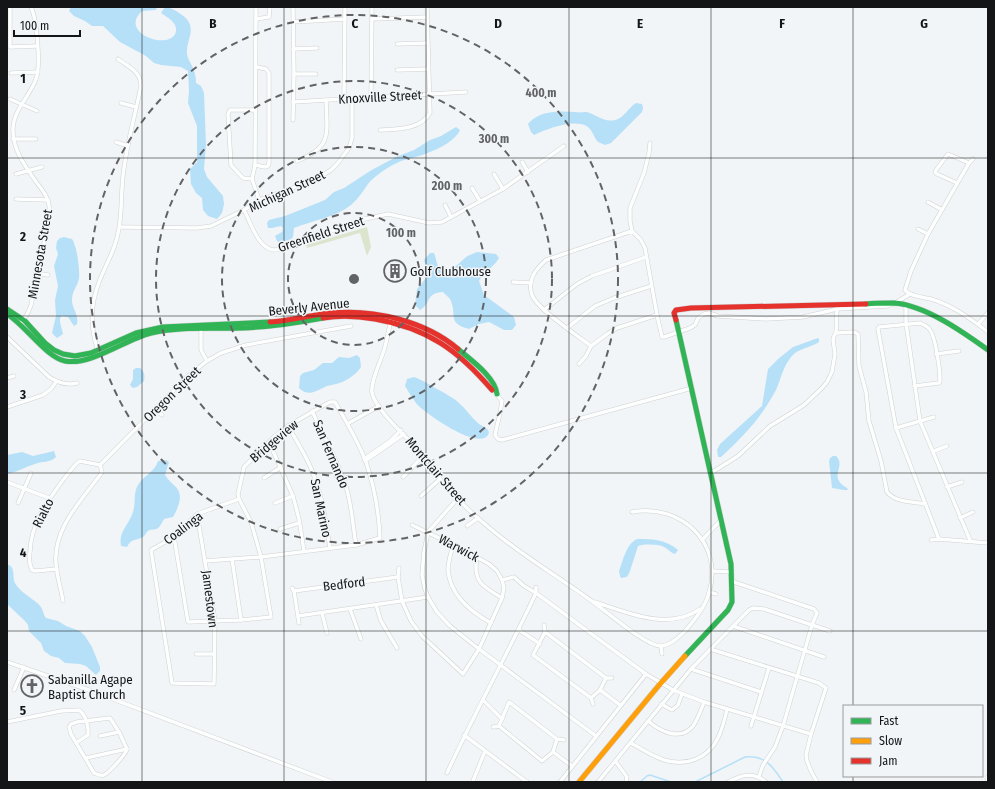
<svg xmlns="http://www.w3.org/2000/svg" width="995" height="789" viewBox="0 0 995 789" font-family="'Fira Sans Condensed',sans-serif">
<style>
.green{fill:#dbe5cd}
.water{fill:#b6e0f8}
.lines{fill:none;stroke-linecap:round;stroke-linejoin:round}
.stream{stroke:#b6e0f8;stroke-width:1.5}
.street-casing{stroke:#cfd1d2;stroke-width:4.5}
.fast-casing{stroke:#cfd1d2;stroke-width:6}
.slow-casing{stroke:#cfd1d2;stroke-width:6}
.jam-casing{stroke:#cfd1d2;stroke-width:6}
.street{stroke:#fdfefe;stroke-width:3.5}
.fast{stroke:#30b455;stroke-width:5}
.slow{stroke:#ff9f0a;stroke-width:5}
.jam{stroke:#e5322d;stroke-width:5}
.grid{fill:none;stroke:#141516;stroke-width:1;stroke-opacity:0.55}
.ring{fill:none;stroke:#626365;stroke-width:2;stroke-dasharray:7 5}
.labels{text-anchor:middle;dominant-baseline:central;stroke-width:3;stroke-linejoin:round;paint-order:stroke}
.street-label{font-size:13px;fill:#141516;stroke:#f1f5f8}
.poi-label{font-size:13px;fill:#141516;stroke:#f1f5f8;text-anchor:start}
.grid-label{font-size:13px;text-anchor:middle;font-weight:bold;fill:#141516;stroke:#f1f5f8;stroke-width:3;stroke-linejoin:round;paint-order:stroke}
.centre{fill:#626365;stroke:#f1f5f8;stroke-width:2}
.ring-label{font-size:12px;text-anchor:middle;font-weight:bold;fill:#626365;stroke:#f1f5f8;stroke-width:3;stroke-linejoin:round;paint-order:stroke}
</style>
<rect width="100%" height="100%" fill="#f2f5f7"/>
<polygon class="green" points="367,227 371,247 367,256 360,233 307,248 306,245"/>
<g class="water">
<path d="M71 7H157L156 10 142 11C117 34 173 52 176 31 177 22 168 18 161 13L165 7C172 8 177 11 182 15 199 27 186 39 187 54 188 60 191 63 193 68 195 73 196 78 196 83L201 86 204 93 206 145 204 169 207 177 223 196 224 204 222 213 217 219 208 216 203 210 202 198 196 193 191 184 190 169 197 162V126L188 103 189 91 188 71 181 67 161 65 154 63 146 56 120 42 103 26H92L85 21 74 16 69 11Z"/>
<path d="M636 103 642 104 643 108 642 112 611 143 605 145 598 142C594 138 593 131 588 127 575 118 547 129 534 135L531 132 528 124C539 110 560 111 576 112 579 113 583 112 586 112 596 114 604 123 615 120 624 118 628 108 636 103Z"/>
<path d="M456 127 460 130C454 143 432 152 419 156 413 158 407 159 401 161 390 166 376 174 368 184 363 191 358 199 351 205 336 217 311 221 294 228L293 237 291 239 279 243 277 241 275 236 282 232 283 228 281 226 272 228H268L267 223 269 220 285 216 325 200 334 192 344 188 370 171 396 157 414 150 430 140 441 136Z"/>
<path d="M64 237 72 239C77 246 80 270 79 279 77 287 72 291 72 300 72 309 79 314 77 324L74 326 68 317 62 316 60 318V322L63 334 57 338 52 333 56 316 55 300 58 286 54 266 58 254 56 248 57 241 60 238Z"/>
<path d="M477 252 496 254 499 258C494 267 484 272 479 281L484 295 514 317 516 325 512 330H504L489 322 479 324 469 329C446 323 458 315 450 299 448 297 445 294 443 292 425 293 432 303 420 310L415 305 417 289 426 278 428 272 424 260 430 253H434C436 257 436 262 438 266 445 279 459 263 465 258 468 255 473 254 477 252Z"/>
<path d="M818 338 819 339V342C810 348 799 348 792 356 783 366 781 379 776 390 761 418 744 436 721 457H718L717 450 720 444 762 406 768 369 778 359 793 347Z"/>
<path d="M357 355 360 358 361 367C356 375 345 382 336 384 333 385 330 385 327 386 317 390 309 398 299 388L300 376 303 373 314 370 323 363H332L339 357 349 358Z"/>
<path d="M136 368H140C145 372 145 376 144 381L137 387 133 388 130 385 133 379V370Z"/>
<path d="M414 377C425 381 431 386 441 391 447 395 454 398 459 403 466 409 471 417 478 423 481 426 492 429 488 435 478 450 430 416 421 408 414 402 410 394 405 386L407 379Z"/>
<path d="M54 451 56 457C50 463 42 461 35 464 25 467 17 472 7 474V455L22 452 33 456Z"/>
<path d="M833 456H836C847 467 827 476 847 488L848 490H844L832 488 829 461 830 458Z"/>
<path d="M166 460 169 462 165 475C168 480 172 483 176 487 184 496 178 508 173 517L164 519C162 522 160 528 156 529 154 530 152 529 150 530 146 531 146 535 143 537 136 541 131 538 127 547L121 546C118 532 129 525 133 512 136 503 133 493 138 485 144 475 155 472 158 461Z"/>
<path d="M637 539C653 539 665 539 678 550L675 554C671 553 668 549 664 547 658 544 645 544 638 546L630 571 627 577 621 578 620 576 619 571C623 561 626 544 637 539Z"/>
<path d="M7 564C16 567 12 576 15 583 19 592 36 600 41 607 43 610 43 614 46 618L58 621 66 626 80 631 85 636 92 647 100 667V671L96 675 86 666 80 664 65 663 59 658 51 656 44 651 41 643 29 631 28 625 25 621 7 604Z"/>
</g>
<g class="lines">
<g class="stream">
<polyline points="640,782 647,776 650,775 671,782"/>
<path d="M695 782 745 757C766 755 773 767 783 782"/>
</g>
<g class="street-casing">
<g id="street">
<polyline points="10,7 10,47 37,46"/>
<polyline points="256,7 255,165 252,179 259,200"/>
<polyline points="256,19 269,17 270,7"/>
<polyline points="372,19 427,17"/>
<polyline points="293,22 345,19"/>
<polyline points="397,44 427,43"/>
<polyline points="293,49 317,48"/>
<polyline points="397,70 428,69"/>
<polyline points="11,73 38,72"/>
<polyline points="294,74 316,74"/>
<polyline points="371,97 372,7"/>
<polyline points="10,99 37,111"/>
<polyline points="344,99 345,7"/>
<polyline points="293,102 466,92"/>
<polyline points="121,103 136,107"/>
<polyline points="293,120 294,74 293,7"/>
<path d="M380 130C397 129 420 130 430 113L427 7"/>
<polyline points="13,139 36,139"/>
<polyline points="116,142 128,146"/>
<path d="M973 159 969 163 928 234 911 271 905 290C911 297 923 297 931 299 952 305 971 319 988 332"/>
<path d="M297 161C333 147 327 133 326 100"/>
<polyline points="522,162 528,172"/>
<polyline points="255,165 265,167 268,166 269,163 269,73 266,69 257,67"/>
<polyline points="16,174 42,167"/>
<polyline points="494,174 503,189"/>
<polyline points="252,179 243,178 231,165 228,114 230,110 255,110"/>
<polyline points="957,183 937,174 935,172 936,170 948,154 969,163"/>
<polyline points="472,188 480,201"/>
<polyline points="16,199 48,200"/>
<polyline points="928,202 942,210"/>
<polyline points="445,205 451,217"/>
<path d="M244 210C250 221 258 249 274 250 277 250 282 248 286 247L365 219 388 214 429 223 442 222 503 189 564 146"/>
<polyline points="120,227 197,228 211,226 244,210 259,200 288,190 323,175 331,170 338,163 349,148 352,138 352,99"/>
<polyline points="918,229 928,234"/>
<polyline points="632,231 630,221 630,208 644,173 649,153 650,143"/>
<polyline points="36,273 48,275"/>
<polyline points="513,282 531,283"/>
<polyline points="906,305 906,323 920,421 970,540"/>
<polyline points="544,310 577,284 592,276 646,257"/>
<polyline points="657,315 662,337 664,337 690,328 695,325 698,318 704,314 709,313 718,316 766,319 803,317 837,309 887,306 895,303 910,294"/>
<path d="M22 321C27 316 29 311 31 305 34 294 33 283 36 272 40 254 54 218 48 201 46 194 41 188 37 183 25 166 12 149 13 128 14 109 30 96 36 79 41 66 37 20 31 7"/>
<path d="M391 321C388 331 387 341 384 350 381 361 370 382 372 393 376 410 408 439 421 452 429 460 433 471 441 480 454 496 470 512 486 525 519 554 558 576 593 602 607 612 646 646 661 646 671 645 679 637 686 630 695 619 705 607 709 593 724 543 681 503 632 512"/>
<polyline points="978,324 988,313"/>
<polyline points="201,328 201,350 207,361"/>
<polyline points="567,328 595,306 614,298 651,286"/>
<path d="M836 333 854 332 858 334 859 366 866 392 869 421 881 461 887 492C896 503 912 501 924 504"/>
<path d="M7 337 49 377C57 382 67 386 77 383"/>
<path d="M98 351C88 321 91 297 105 268 111 255 117 243 119 228 122 211 121 193 123 176 126 146 135 116 141 86 141 72 129 67 118 59"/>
<polyline points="936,354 959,351"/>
<path d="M579 364 586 356 591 346 607 334 617 328 657 315 645 248 641 240 632 231 546 260C535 270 527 280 532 295 536 308 579 337 591 346"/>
<polyline points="7,378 14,376"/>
<path d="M914 386 939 383 940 381C940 371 936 338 930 330 928 326 924 325 920 323L879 327 878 329 896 428 939 539"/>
<polyline points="496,394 502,401 500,413 495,435 498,439 502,440 692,388"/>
<polyline points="7,407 43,395 51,389 56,382"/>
<polyline points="155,410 162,415"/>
<path d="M312 411C324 437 339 463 347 490 352 508 353 527 356 545"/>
<polyline points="347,424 379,406"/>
<path d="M288 426C297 442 308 458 314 476 323 499 326 524 330 548"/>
<polyline points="896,428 934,417"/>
<polyline points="269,442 293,496 299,519 304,551"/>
<polyline points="934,451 947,446"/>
<polyline points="364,459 390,441 401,430"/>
<polyline points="365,461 404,434"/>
<polyline points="100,465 188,376 207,361 221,353 246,345 351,326"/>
<polyline points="711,473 738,456 770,426 804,405 822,388 827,382 832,372 835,354 833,340 834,336 836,333 837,309"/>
<polyline points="403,477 424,455"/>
<polyline points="264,478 281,467"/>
<polyline points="7,482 49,498"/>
<polyline points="947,487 962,482"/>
<polyline points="421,496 440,479"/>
<polyline points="458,498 428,532 424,552 422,575 425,589 428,597 437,612 450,626 479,649 596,736"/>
<polyline points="18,503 31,473"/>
<polyline points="275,503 293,496"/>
<polyline points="197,514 215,621 214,684 172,683 151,550 174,537 197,514 239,499"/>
<polyline points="960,518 973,512"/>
<polyline points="467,526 478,518"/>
<polyline points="280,529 299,523"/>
<path d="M174 537 188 622 241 620 271 617 261 557 251 522 239 499 238 494 244 467 274 437 288 426 319 408 330 402H335C346 421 358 441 366 462 374 486 379 513 380 538L356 545 261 557 205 561"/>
<polyline points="702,540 721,520"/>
<polyline points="931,540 939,539 988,543"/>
<path d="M453 545C451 553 448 562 448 570 450 595 471 612 491 623"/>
<path d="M477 558C472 581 483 587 502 598"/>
<polyline points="232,559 241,620"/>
<polyline points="399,568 398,577 402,601 411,621 422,636 463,674 479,649 502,598 504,588 502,580 497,571 489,564 464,550 412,525"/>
<path d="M57 569 35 571 32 570C29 564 29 558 30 552 31 523 47 502 63 480 68 474 72 468 77 463L80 461 100 465"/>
<polyline points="712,571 731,572"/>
<polyline points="502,580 514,577 524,586 536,593 646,674 673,690 704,702 811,734"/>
<polyline points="731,581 814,609 817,613 812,625 783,726 775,747 763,765 759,776"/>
<polyline points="292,588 294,591 398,577"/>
<polyline points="294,591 299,623"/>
<polyline points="709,592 716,594"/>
<path d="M63 601C61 589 57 577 56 564 53 529 80 502 100 475L102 472 100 465"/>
<path d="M595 602C628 613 669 631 700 609"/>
<polyline points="376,605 381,621 397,648"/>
<polyline points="350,609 361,639"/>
<polyline points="322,613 327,633"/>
<polyline points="298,616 428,597"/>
<polyline points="544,625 545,632"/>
<polyline points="733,626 824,657"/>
<polyline points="519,630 540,644"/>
<polygon points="545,632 606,678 600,690 591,698 533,655"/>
<polyline points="661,646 662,654"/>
<polyline points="710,649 819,683 826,688 811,734 806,755 807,761 811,771 817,782"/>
<polyline points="196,654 214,654"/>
<polyline points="7,662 89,690 332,782"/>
<polyline points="691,669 761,692"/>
<polyline points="606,678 612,678"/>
<polyline points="14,690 24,667"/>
<polyline points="600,690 620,705"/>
<polyline points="591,698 593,704"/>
<polyline points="483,700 502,719"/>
<polygon points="509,702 557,739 553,752 542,761 499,726"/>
<polyline points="661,704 672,710 678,705 682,694"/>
<path d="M110 718 119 732 127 749C126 754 109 773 104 775 100 776 97 774 94 773L71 734 69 727 71 724 77 722Z"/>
<path d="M648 721C660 731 680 742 693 726 698 719 701 710 704 702"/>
<path d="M7 722 61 711 79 710C86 715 89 727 88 735L76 743"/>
<polyline points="751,726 769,668"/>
<polyline points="493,727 499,726"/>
<polyline points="464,735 527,782"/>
<polyline points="100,736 119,732"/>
<polyline points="557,739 564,740"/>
<path d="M631 743C651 755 672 769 696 759 706 755 713 748 718 738 722 729 725 719 727 709"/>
<polyline points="553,752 572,766"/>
<polyline points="86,758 127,749"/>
<polyline points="616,762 627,777 626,782"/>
<path d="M447 773C475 712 508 653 536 593V587"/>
<polyline points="473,781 485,751"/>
<polyline points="560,782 646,674"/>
<polyline points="598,782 691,669 749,610 753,608 764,609 830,631"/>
<path d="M728 782C742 775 753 771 766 782"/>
<polyline points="988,782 987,778 988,777"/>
</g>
</g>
<g class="fast-casing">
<g id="fast">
<path d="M866 304C875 303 884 303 894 303 925 305 963 332 988 350"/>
<polyline points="7,309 25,321 45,343 54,350 63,354 75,356 91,353 136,333 163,327 270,322"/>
<path d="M7 314C26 326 46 357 65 361 91 366 126 339 151 333 181 326 212 329 242 328 270 327 296 323 323 318"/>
<polyline points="676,320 731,564 732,602 728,610 685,656"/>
<path d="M458 349C471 360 495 377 497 394"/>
</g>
</g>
<g class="slow-casing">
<polyline id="slow" points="579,782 660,684 685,656"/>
</g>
<g class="jam-casing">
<g id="jam">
<path d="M323 318C340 315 358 316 375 319 427 328 458 350 492 390"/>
<polyline points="676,320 674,313 676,310 691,308 866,304"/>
<path d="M270 322C291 321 310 315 331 313 374 309 425 321 458 349"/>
</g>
</g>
<use href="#street" class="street"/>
<use href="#fast" class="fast"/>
<use href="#slow" class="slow"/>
<use href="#jam" class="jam"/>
</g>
<path class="grid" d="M142 7V782M284 7V782M426 7V782M569 7V782M711 7V782M853 7V706M7 158H988M7 316H988M7 473H988M7 631H988M853 776V782"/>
<g class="ring">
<circle cx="354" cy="279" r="66"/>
<circle cx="354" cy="279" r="132"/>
<circle cx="354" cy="279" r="198"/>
<circle cx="354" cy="279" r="264"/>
</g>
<defs>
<g id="building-ring" transform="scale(1.15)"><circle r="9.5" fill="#f1f5f8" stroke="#626365" stroke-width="1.5"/><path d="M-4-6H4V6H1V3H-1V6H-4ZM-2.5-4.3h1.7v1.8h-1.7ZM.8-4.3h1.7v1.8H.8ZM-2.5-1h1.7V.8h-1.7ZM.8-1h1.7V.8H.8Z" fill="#626365"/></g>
<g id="church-ring" transform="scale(1.15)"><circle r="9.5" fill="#f1f5f8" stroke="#626365" stroke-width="1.5"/><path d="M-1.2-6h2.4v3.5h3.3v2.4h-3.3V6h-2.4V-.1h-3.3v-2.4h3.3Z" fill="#626365"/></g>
</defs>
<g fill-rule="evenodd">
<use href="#building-ring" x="395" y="271"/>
<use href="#church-ring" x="32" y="686"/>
</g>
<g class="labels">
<g class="street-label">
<text transform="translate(380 97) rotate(-3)">Knoxville Street</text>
<text transform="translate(287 191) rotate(-25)">Michigan Street</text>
<text transform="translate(321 234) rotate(-18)">Greenfield Street</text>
<text transform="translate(40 254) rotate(-80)">Minnesota Street</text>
<text transform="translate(309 307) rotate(-6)">Beverly Avenue</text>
<text transform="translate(172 394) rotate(-44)">Oregon Street</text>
<text transform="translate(274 441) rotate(-40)">Bridgeview</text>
<text transform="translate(331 454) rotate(67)">San Fernando</text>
<text transform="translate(436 471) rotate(49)">Montclair Street</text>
<text transform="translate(321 508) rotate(78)">San Marino</text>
<text transform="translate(43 513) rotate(-63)">Rialto</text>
<text transform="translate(183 528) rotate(-37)">Coalinga</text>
<text transform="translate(459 548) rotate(28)">Warwick</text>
<text transform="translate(344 584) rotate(-7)">Bedford</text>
<text transform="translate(210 599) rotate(83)">Jamestown</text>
</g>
<g class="poi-label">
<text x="410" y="271">Golf Clubhouse</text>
<text x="48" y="679">Sabanilla Agape<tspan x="48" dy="15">Baptist Church</tspan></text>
</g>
</g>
<g class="grid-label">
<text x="213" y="28">B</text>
<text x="355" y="28">C</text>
<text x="498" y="28">D</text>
<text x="640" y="28">E</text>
<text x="782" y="28">F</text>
<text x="924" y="28">G</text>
<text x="23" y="83">1</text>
<text x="23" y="241">2</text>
<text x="23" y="399">3</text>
<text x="23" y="557">4</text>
<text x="23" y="715">5</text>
</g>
<circle cx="354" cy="279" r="6" class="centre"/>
<g class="ring-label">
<text x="541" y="97">400 m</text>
<text x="494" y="143">300 m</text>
<text x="447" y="190">200 m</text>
<text x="401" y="237">100 m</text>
</g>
<rect width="995" height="789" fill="none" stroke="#141516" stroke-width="16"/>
<rect x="843" y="705" width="140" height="72" fill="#f1f5f8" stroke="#999b9e"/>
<rect x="851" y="718" width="20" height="6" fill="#30b455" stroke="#999b9e"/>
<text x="879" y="725" font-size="12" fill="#141516">Fast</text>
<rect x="851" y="738" width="20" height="6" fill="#ff9f0a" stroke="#999b9e"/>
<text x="879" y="745" font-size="12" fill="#141516">Slow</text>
<rect x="851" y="758" width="20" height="6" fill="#e5322d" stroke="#999b9e"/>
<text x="879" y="765" font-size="12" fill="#141516">Jam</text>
<path d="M14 30v6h66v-6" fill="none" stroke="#141516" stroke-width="2"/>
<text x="20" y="30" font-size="12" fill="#141516" stroke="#f1f5f8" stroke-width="3" paint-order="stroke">100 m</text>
</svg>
